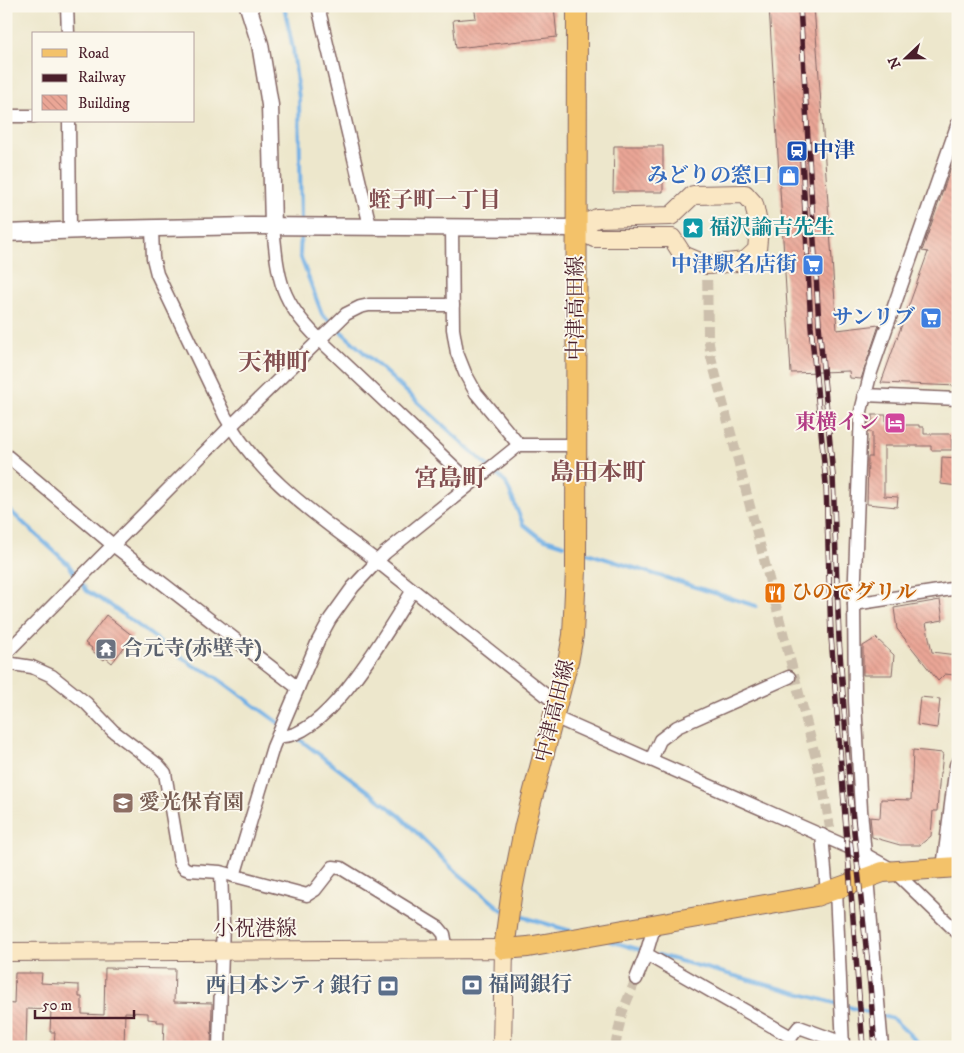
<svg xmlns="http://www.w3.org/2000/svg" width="964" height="1053" viewBox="0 0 964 1053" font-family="'IM FELL DW Pica','Noto Serif JP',serif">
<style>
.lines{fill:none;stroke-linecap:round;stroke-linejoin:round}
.stream{stroke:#72b0e5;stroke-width:4}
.building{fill:url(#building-back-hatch)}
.pedestrian-tunnel{stroke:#ccbfac;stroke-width:10;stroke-dasharray:10 5;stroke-linecap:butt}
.minor-casing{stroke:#836563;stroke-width:15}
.tertiary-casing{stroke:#836563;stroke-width:19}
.secondary-casing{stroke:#836563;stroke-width:20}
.primary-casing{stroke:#836563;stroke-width:22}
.minor{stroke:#fff;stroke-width:12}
.tertiary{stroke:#fff;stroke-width:16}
.secondary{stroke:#fae7c3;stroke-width:18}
.primary{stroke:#f3c26a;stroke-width:20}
.rail-casing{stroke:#4a1f2b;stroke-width:5.5}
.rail{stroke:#fbf7ec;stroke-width:4;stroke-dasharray:11;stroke-linecap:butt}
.labels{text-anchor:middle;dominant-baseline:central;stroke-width:4;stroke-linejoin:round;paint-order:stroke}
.transit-label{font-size:21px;font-weight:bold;fill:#164399;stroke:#fbf7ec;text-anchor:start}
.shop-label{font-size:21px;font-weight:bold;fill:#366cbe;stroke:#fbf7ec;text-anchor:end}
.culture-label{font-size:21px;font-weight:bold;fill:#0d838f;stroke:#fbf7ec;text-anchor:start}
.street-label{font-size:21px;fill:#4a1f2b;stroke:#fbf7ec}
.hotel-label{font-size:21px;font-weight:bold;fill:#b23c85;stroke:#fbf7ec;text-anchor:end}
.food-label{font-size:21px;font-weight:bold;fill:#c56008;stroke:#fbf7ec;text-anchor:start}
.worship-label{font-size:21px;font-weight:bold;fill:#5b616d;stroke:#fbf7ec;text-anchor:start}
.education-label{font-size:21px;font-weight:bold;fill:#785e54;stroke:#fbf7ec;text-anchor:start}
.service-label{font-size:21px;font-weight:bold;fill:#4e5e75;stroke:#fbf7ec;text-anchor:start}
.neighbourhood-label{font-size:22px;font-weight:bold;fill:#824e50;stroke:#fbf7ec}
.quarter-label{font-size:24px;font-weight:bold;fill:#824e50;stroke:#fbf7ec}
</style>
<defs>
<pattern id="building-back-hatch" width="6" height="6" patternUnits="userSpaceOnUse" patternTransform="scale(1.25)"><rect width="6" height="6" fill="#eaa696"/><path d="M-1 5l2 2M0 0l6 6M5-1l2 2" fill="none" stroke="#ca8e81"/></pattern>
</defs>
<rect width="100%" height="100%" fill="#fbf7ec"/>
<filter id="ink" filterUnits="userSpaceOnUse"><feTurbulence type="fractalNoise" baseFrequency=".02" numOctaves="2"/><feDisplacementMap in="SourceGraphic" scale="10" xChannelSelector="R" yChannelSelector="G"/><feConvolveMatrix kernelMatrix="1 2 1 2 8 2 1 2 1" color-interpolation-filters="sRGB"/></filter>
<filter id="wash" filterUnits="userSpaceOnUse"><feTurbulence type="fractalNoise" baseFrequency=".0096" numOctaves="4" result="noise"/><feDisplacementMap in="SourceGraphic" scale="20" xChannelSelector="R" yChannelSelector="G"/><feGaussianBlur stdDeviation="1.12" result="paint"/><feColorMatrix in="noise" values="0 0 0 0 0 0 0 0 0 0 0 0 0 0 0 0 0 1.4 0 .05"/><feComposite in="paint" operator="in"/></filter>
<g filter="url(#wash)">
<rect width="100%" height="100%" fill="#ede7cc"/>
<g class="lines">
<g class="stream">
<polyline points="284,6 293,49 299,99 301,222"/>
<polyline points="301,229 300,255 322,314 506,483 523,524 539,537 564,545"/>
<polyline points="6,507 68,564 87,591 110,605 194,666 209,672 280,724"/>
<polyline points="587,553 756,606"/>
<polyline points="295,736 399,815 453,869 502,910"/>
<polyline points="520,916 571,931"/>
<polyline points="610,941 644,951"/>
<polyline points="658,955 893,1019 923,1047"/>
</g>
</g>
<g id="blocks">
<g class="building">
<polygon points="474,6 554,6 557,37 456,48 453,20 476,18"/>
<polygon points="769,6 814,6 837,330 879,325 861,379 850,378 849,371 791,373"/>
<polygon points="614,146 663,146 663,192 613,192"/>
<polygon points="956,153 958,153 958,386 881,383 928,252 922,251"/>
<polygon points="872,415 886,415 886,425 919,425 919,427 924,427 924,434 951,434 952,450 931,450 931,446 884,446 884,496 898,497 897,507 867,504 868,457 872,457 872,432 868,432 869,420 872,421"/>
<polygon points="942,457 958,458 958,486 941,484"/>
<polygon points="940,600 943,620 926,623 932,652 956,655 954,675 945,674 938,681 897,629 894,608"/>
<polygon points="106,615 133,636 112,663 106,658 104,660 91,650 92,648 85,643"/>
<polygon points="876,638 894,655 892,675 863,675 863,646"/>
<polygon points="920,697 940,699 937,728 917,725"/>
<polygon points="913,750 943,753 941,772 940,772 937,811 933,811 931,836 920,845 900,845 872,837 870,817 880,818 881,799 911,800"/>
<polygon points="105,968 175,969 174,1002 212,1003 211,1047 163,1047 164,1022 157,1022 157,1020 148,1019 148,1013 125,1012 124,1047 54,1047 55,1032 50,1032 51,1010 27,1009 26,1047 6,1047 6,1003 14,1004 15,973 42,973 41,983 79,985 79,997 82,997 82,1014 104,1015"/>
</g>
</g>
</g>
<g filter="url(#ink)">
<use href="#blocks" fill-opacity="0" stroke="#836563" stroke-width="1"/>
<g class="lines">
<g class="pedestrian-tunnel">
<polyline points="707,265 708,335 711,357 820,774 826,804 830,828"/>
<polyline points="615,1047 622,1013 636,979"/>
</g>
<g class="minor-casing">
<g id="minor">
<polyline points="67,6 68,34"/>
<polyline points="318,6 370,226"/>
<polyline points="6,116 34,116"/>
<polyline points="69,121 70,230"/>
<path d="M273 226C278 278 279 300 319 339L471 483"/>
<polyline points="452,227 453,329 457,353 465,373 476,393 519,445"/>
<path d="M152 228 153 258 157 274 225 416C259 479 322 519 378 562 437 609 497 657 557 704"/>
<polyline points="864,395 958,399"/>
<polyline points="6,455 113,545 298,688"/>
<polyline points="854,604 958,588"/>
<polyline points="6,653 230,427 346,314 360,307 369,305 453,305"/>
<polyline points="6,663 32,667 52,676 86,703 113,731 158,765 165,773 166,779 180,862 184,868 189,870 220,872 307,895 315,890 333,867 341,868 439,928 444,934 447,950"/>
<polyline points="554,717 866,855 893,870 958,933"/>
<path d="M278 736C325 743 391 625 413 590"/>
<polyline points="651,760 660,740 677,727 789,677"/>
<polyline points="822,835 827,893"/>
<polyline points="234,876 273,747 318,641 330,619 353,587 385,553 519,445 576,445"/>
<polyline points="836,890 843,1047"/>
<polyline points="646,954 791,1037 799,1027 843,1043"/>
<polyline points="636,979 646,954 655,924"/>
<polyline points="219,1047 223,922 221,873"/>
<polyline points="882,1047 861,810 855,701 854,604 861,411 871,372 958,123"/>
</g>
</g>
<g class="tertiary-casing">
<g id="tertiary">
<polyline points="248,6 260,44 270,105 273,226"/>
<polyline points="6,233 110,229 251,226 576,228"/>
<polyline points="945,868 958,765"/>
</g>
</g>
<g class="secondary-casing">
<g id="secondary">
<polygon points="745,194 754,204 759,228 757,250 745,261 707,265 683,255 672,238 594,238 576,228 597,218 671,216 693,195"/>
<polyline points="6,952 504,949 502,1047"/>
</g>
</g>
<g class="primary-casing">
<polyline id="primary" points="577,6 576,570 573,635 569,657 525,825 512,890 504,949 528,947 816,896 883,872 958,867"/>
</g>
<use href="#minor" class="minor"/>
<use href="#tertiary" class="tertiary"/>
<use href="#secondary" class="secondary"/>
<use href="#primary" class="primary"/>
<g class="rail-casing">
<g id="rail">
<polyline points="800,6 819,325 833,476 839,639 850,793 870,985 875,1047"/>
<polyline points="802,156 811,326 826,484 831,636 863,1047"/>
</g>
</g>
<use href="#rail" class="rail"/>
</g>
</g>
<defs>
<g id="station-square" transform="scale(1.125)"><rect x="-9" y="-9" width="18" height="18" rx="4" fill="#1a4fb4" stroke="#fbf7ec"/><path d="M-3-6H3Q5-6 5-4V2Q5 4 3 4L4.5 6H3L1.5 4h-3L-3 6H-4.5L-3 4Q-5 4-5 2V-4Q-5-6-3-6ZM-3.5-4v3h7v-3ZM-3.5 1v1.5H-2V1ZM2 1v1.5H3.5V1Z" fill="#fff"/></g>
<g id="shop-square" transform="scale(1.125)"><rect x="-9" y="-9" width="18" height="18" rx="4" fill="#3f7fe0" stroke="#fbf7ec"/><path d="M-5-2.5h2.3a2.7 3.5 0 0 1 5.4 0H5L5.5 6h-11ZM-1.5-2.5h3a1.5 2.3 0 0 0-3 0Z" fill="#fff"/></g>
<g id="sight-square" transform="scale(1.125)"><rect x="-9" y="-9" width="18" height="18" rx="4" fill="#0f9aa8" stroke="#fbf7ec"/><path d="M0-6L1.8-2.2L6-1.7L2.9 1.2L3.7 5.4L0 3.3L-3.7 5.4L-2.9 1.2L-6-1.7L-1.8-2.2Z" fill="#fff"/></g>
<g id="supermarket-square" transform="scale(1.125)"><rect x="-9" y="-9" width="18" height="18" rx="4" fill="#3f7fe0" stroke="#fbf7ec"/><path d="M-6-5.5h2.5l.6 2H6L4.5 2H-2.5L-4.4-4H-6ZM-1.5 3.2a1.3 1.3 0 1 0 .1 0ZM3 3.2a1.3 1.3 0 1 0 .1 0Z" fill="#fff"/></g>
<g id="hotel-square" transform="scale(1.125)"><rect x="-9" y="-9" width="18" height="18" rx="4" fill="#d1479c" stroke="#fbf7ec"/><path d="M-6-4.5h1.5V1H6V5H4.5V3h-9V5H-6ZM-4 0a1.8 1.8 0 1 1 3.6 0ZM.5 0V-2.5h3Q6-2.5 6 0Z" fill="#fff"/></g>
<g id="restaurant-square" transform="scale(1.125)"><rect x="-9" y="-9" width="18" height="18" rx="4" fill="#e8710a" stroke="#fbf7ec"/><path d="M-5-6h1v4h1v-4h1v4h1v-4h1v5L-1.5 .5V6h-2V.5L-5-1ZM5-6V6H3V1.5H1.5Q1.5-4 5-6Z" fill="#fff"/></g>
<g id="temple-square" transform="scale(1.125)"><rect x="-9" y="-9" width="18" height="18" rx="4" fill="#6b7280" stroke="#fbf7ec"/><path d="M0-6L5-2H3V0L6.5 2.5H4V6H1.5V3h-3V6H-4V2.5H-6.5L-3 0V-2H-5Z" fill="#fff"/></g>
<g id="school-square" transform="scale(1.125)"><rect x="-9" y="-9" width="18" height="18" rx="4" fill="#8d6e63" stroke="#fbf7ec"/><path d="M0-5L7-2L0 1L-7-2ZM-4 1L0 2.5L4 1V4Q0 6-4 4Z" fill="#fff"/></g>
<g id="bank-square" transform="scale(1.125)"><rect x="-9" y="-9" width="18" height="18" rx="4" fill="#5c6f8a" stroke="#fbf7ec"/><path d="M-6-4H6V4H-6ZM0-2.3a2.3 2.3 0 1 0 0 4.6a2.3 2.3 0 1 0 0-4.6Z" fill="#fff"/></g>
</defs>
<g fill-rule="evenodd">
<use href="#station-square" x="797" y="151"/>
<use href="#shop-square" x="789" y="176"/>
<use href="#sight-square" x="693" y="228"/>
<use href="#supermarket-square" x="813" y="265"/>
<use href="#supermarket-square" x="931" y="318"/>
<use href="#hotel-square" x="895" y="423"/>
<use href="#restaurant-square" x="775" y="593"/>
<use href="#temple-square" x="106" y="649"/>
<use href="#school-square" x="123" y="803"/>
<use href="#bank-square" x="472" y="985"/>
<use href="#bank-square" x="388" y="986"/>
</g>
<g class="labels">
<g class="transit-label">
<text x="813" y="151">中津</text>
</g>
<g class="shop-label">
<text x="773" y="176">みどりの窓口</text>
<text x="797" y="265">中津駅名店街</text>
<text x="915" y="318">サンリブ</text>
</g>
<g class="culture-label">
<text x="709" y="228">福沢諭吉先生</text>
</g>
<g class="street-label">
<text transform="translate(576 308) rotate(-90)">中津高田線</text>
<text transform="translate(555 711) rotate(-76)">中津高田線</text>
<text x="255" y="929">小祝港線</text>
</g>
<g class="hotel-label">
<text x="879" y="423">東横イン</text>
</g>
<g class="food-label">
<text x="791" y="593">ひのでグリル</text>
</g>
<g class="worship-label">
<text x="122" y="649">合元寺(赤壁寺)</text>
</g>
<g class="education-label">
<text x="139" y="803">愛光保育園</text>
</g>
<g class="service-label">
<text x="488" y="985">福岡銀行</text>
<text x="372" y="986" text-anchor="end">西日本シティ銀行</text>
</g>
<g class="neighbourhood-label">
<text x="435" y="200">蛭子町一丁目</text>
</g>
<g class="quarter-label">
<text x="274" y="363">天神町</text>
<text x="598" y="473">島田本町</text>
<text x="450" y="479">宮島町</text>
</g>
</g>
<rect width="964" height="1053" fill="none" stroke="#fbf7ec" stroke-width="25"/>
<rect x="32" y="32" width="162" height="90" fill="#fbf7ec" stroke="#b4a19f"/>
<rect x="42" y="49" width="25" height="8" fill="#f3c26a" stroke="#b4a19f"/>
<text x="78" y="58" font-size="15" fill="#4a1f2b">Road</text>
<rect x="42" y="74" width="25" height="8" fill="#4a1f2b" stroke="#b4a19f"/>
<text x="78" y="82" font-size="15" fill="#4a1f2b">Railway</text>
<rect x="42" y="95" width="25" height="15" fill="url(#building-back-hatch)" stroke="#b4a19f"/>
<text x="78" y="108" font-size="15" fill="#4a1f2b">Building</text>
<g transform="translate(906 58) rotate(248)" stroke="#fbf7ec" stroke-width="4" paint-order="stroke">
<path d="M0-4L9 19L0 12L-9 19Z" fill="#4a1f2b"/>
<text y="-8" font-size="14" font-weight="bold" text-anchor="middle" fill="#4a1f2b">N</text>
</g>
<path d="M35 1010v8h99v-8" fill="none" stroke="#4a1f2b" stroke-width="2.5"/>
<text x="42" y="1010" font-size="15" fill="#4a1f2b" stroke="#fbf7ec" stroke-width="4" paint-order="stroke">50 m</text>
</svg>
